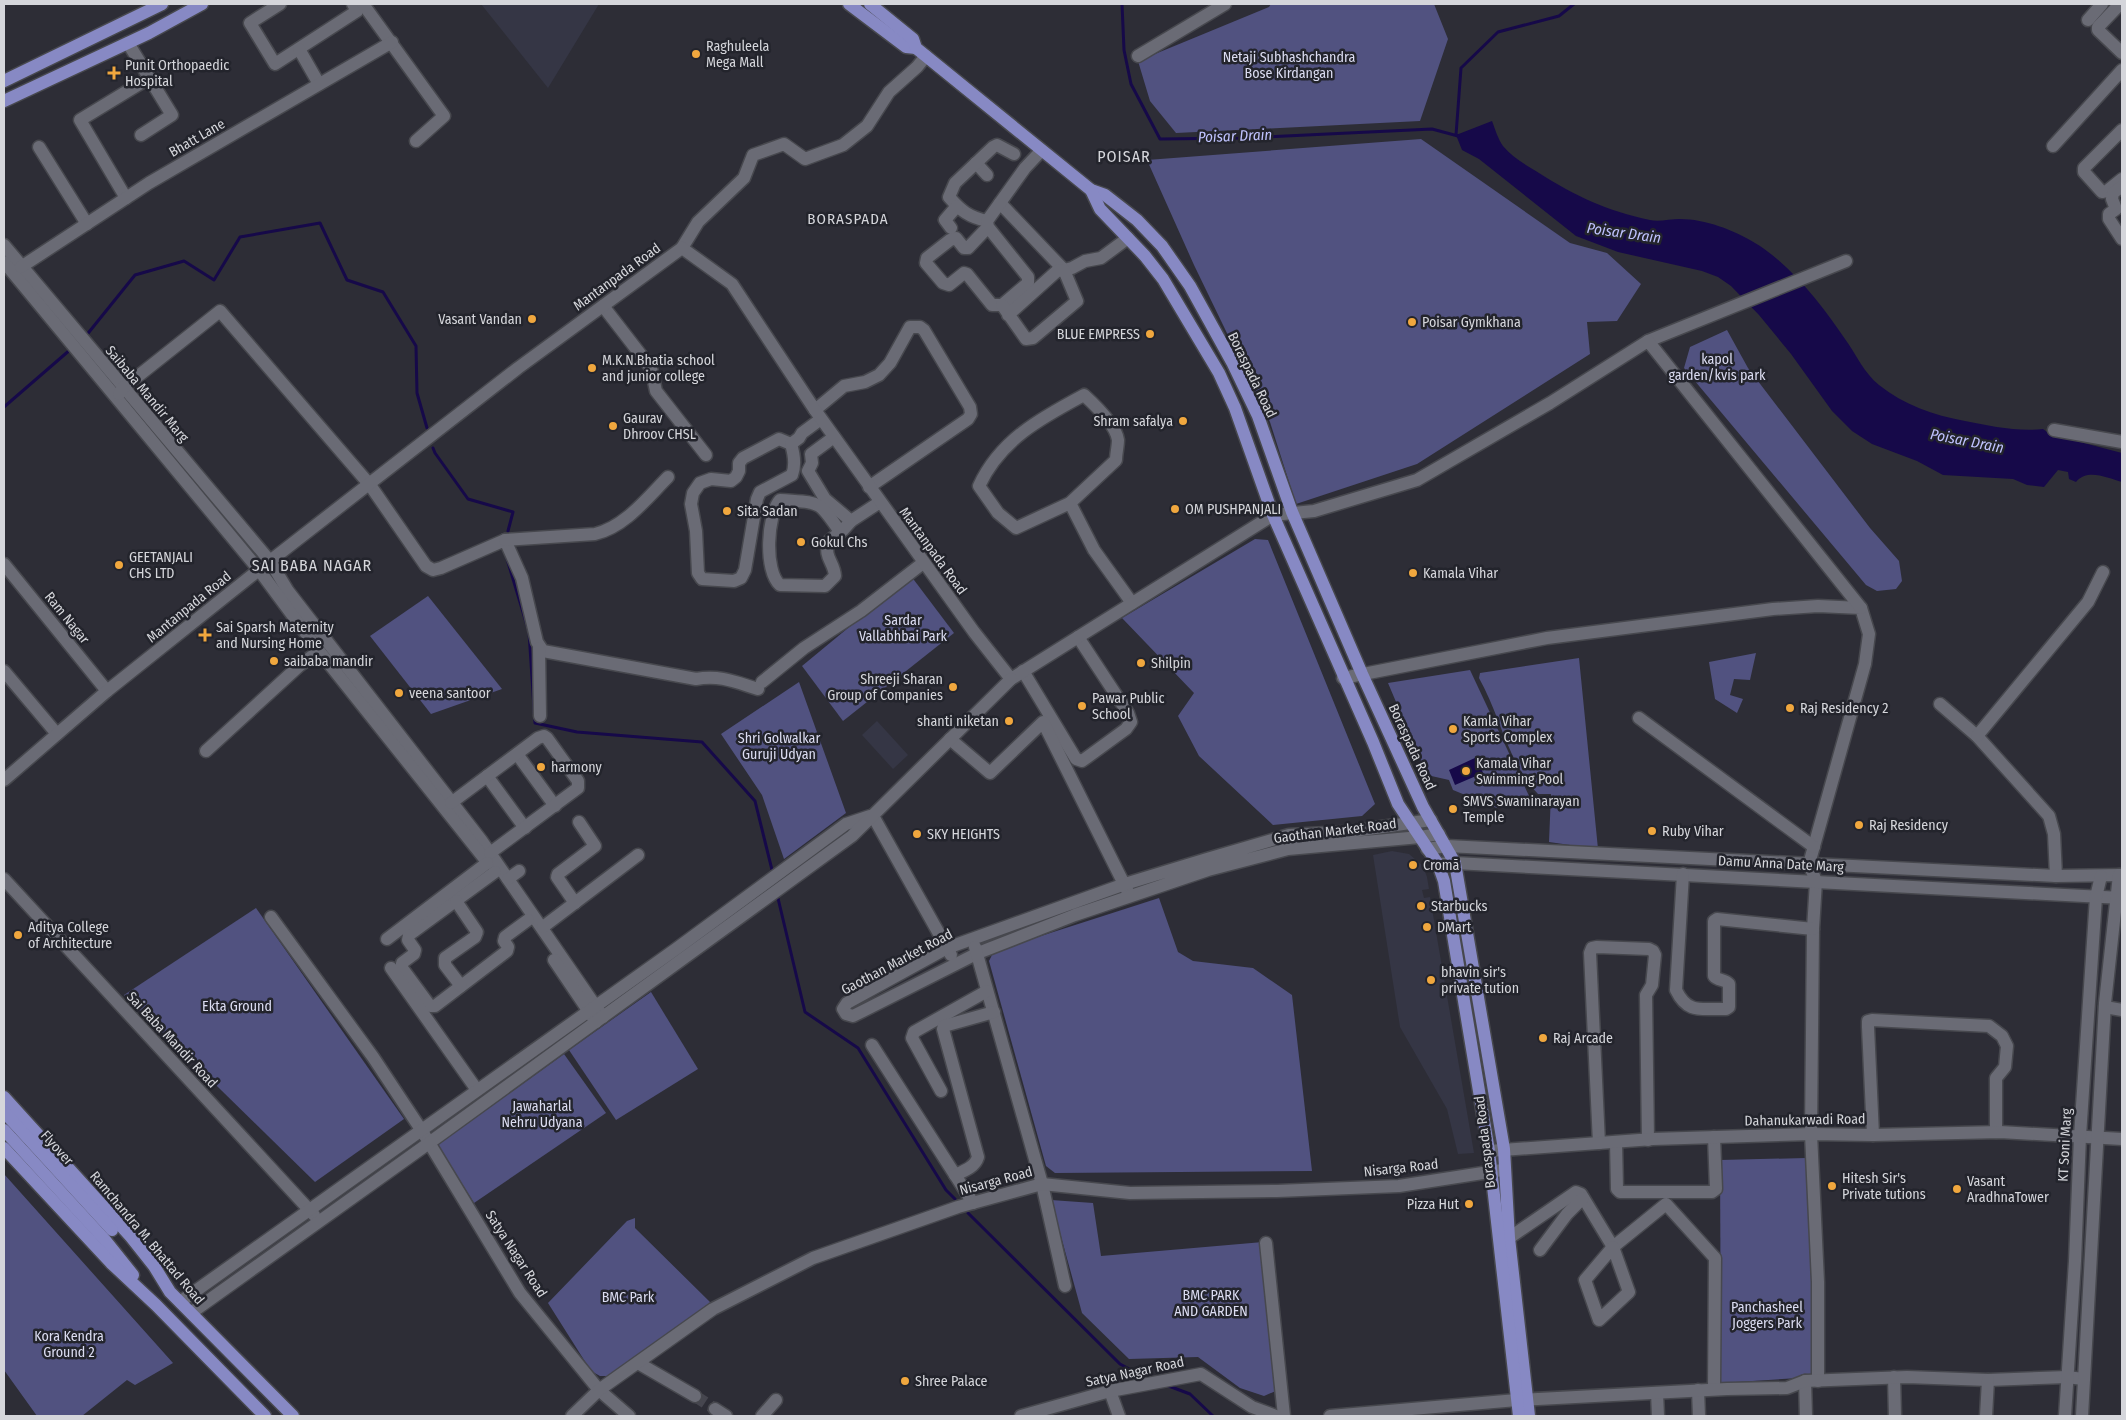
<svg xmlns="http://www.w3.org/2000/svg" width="2126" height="1420" viewBox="0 0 2126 1420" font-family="'Fira Sans Condensed',sans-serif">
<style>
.built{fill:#353645}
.green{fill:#515280}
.water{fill:#160949}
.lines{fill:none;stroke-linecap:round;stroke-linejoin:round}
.stream{stroke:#160949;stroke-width:3}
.minor-tunnel{stroke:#46464f;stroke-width:12;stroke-dasharray:12 6;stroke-linecap:butt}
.minor-casing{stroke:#47484e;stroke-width:15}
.major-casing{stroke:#47484e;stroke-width:15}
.minor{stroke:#6a6b75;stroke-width:12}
.major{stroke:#8789c4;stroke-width:12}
.poi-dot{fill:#f0a73e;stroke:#23242c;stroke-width:2}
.labels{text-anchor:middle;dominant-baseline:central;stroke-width:5;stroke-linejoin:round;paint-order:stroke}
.poi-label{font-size:14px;fill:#d5d6db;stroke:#23242c;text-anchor:start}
.park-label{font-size:14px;fill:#dcddf2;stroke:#23242c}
.street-label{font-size:14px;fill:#d5d6db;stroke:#23242c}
.water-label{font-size:15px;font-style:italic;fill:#c0c3ff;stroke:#23242c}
.neighbourhood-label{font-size:15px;letter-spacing:1px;fill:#d5d6db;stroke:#23242c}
.quarter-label{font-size:16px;letter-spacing:1px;fill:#d5d6db;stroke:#23242c}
</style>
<rect width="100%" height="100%" fill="#2d2d36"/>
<g class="built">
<polygon points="481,4 599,4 548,88"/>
<polygon points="877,721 908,755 893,769 862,735"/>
<polygon points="1392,851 1409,854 1423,866 1427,877 1429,889 1422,890 1424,898 1430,897 1474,1153 1458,1154 1447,1109 1400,1027 1373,855"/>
</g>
<g class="green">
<polygon points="1271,4 1434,4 1448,39 1420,121 1176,133 1150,101 1138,61 1269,7"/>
<polygon points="1421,139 1570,243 1607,253 1641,284 1617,321 1587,322 1590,354 1417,464 1296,504 1270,422 1194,265 1147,160"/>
<polygon points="1727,330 1748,368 1870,528 1899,561 1902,581 1896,589 1877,591 1866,585 1684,368 1690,347"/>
<polygon points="1255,539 1268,540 1375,804 1362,816 1273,825 1199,756 1178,716 1194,693 1122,618"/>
<polygon points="911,576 954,633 843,721 802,666"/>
<polygon points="428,596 502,689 431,714 370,636"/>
<polygon points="1756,653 1750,680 1734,679 1730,695 1743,699 1737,713 1715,699 1709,662"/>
<path d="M1579 658 1598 849 1549 842 1551 794H1538C1508 763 1500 715 1479 678L1480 673Z"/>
<polygon points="1470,670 1530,798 1497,808 1453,790 1449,780 1427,775 1388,683"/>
<polygon points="799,682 846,813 784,859 762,795 721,734"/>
<polygon points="1159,898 1178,952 1193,961 1253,968 1292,995 1312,1171 1055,1173 1046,1166 989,961 994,951"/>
<polygon points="256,908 404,1119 315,1182 124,995"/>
<polygon points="651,992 698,1069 616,1120 569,1050"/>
<polygon points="564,1054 606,1113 474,1203 437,1145"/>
<polygon points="1806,1158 1815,1377 1721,1383 1720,1160"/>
<polygon points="4,1174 173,1363 135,1385 127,1380 82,1416 37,1416 4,1370"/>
<polygon points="1051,1200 1093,1203 1101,1256 1263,1242 1278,1390 1264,1396 1240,1388 1198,1357 1129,1359 1082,1313"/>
<polygon points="635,1218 635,1228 711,1303 613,1376 600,1376 591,1371 548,1303 627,1221"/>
</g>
<g class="water">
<path d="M1492 121C1495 129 1498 139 1503 146 1512 157 1527 166 1539 173 1575 196 1607 211 1650 220 1659 222 1670 219 1680 219 1705 219 1734 230 1755 243 1789 263 1823 306 1845 339 1856 354 1864 373 1879 385 1904 405 1933 415 1965 421 1990 426 2018 432 2043 429L2054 437 2057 436 2122 453V482C2107 478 2088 468 2076 482L2069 479 2068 472 2058 470 2044 487 2027 485 2013 479 1943 475 1917 461 1872 444 1852 431 1832 411 1791 354 1759 315 1731 286 1718 277 1702 271 1618 252 1576 236 1479 159 1462 150 1456 135Z"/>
<polygon points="1477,757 1483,773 1455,785 1449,770"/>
</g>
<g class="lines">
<g class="stream">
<polyline points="1122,4 1124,50 1131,84 1160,139 1244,138 1432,129 1458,136"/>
<polyline points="1456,135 1461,68 1498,32 1559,16 1574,4"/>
<polyline points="85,337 135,275 184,261 214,280 240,237 320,223 347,280 383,292 416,346 417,393 427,428"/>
<polyline points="4,407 71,349"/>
<polyline points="433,448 435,453 468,499 513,512 508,531"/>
<polyline points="504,549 529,632 535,723 577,732 702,742 755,801 773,874"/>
<polyline points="777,894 805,1012 858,1048 946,1190 955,1199"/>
<polyline points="968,1213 1120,1364 1144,1377"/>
<polyline points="1166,1385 1190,1394 1213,1416"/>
</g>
<polyline class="minor-tunnel" points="695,1396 715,1409"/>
<g class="minor-casing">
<g id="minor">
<polyline points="280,4 250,23 275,64 357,11 353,4"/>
<polyline points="363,4 444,116 416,141"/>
<polyline points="2120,4 2098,27 2098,30 2122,53"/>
<polyline points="2088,20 2102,4"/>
<polyline points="128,43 172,115 141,135"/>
<polyline points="299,49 319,84"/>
<polyline points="1138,56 1225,4"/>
<polyline points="2122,130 2084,168 2084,172 2102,192 2107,191 2122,179"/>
<polyline points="2053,146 2122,70"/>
<polyline points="39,147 87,224"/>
<polyline points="976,163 987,175"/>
<polyline points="2121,187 2113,193 2112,199 2116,209 2109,214 2109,219 2122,239"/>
<polyline points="126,198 80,120 149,78"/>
<polyline points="1000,203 1064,270 1072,268 1085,261 1101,258 1128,238"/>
<path d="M987 221C969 217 961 211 949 197L955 183 993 147 997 145 1014 154"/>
<polyline points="988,227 968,248 964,248 956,238 950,240 927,258 926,263 943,283 949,285 964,273 967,274 992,305 1002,305 1028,283 1028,277 988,227 987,221 1025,168 1041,151"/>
<polyline points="951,228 945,220 957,206"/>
<polyline points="4,245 270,561 288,591 481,840 603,1017"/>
<polyline points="682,248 698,222 744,178 753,155 784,144 805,159 843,145 867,126 889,92 917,67 926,56"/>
<polyline points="4,262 259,570 319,651 488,863"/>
<polyline points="21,267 149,183 392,42"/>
<polyline points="1002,305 1026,339 1033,338 1077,301 1064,270 1057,271 1008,315"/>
<polyline points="603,306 651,368 656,391 706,455"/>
<polyline points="1648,341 1846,261"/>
<path d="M119 394 123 388 220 311 370 485 426 566 433 570 441 568 505 540 522 578 537 642 543 651 696 679C721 675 735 682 758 689"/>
<polyline points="815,410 844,386 865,382 879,375 890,363 910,327 920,327 924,330 970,407 971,414 968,419 869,487"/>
<polyline points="2054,430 2122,442"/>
<polyline points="834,437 811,454 812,463 808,471 825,499 851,521"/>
<path d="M779 439 791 444C794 454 796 465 792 475L760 492 757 499 745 570 741 578 734 581 702 579 698 573 696 531 691 504 693 493 700 483 711 479 731 481 736 477 739 471V463L743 458Z"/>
<polyline points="791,444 799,438 802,433 821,419"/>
<path d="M1070 503 1016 528 998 513 979 486C1000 440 1041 418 1084 395 1095 405 1116 425 1118 440 1118 446 1116 454 1116 460L1070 503 1094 550 1132 603"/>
<path d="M840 532C818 499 820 503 780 500 767 515 764 571 780 585L825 586 835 576C834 561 823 558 829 541L843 530 851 521 880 502"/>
<path d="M505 540 595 534C625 527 647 498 668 477"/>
<polyline points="4,564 107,691"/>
<polyline points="539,648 540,716"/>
<polyline points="4,671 57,734"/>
<polyline points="1023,671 1076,759 1082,761 1126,729 1131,722 1128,713 1078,637"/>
<polyline points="1343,678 1547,638 1773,609 1818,606 1861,608 1869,634 1865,664 1809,864 1816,881 1813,929 1811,1134 1818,1282 1818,1381"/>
<polyline points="762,682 804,648 861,611 923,563"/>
<polyline points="1940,704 1977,736 2049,816 2054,834 2056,876"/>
<polyline points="1639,718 1814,847"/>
<polyline points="1977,736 2088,602 2103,572"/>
<polyline points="950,739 990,773 1043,722 1128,892"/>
<polyline points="206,751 299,666 319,651"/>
<polyline points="517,754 555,806"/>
<polyline points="487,776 525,828"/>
<polyline points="4,780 107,691 270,561 518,368 682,248 732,284 815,410 974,632 1011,679 1273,515 1314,511 1417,480 1550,403 1648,341 1861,608"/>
<polyline points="451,803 538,738 544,736 547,738 578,781 578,788 490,853"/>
<polyline points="873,816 951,955"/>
<polyline points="1431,820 1347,832 1289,835 1207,859 1125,884 947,948 847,1003 843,1009 846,1014 853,1016 978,953 1075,915 1208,870 1288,849 1420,837 1439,834"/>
<polyline points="1427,849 1447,846 2056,876 2122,875"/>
<polyline points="1438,864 1455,863 2122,898"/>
<polyline points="495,872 409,935 408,940 415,950 414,954 402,963 402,968 430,1006 435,1006 507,951 508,947 504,941 505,937 528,920"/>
<path d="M1683 874 1676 990C1688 1015 1702 1008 1726 1009L1729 1007V984C1725 979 1718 981 1714 976V921L1717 919 1813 929"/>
<polyline points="4,879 314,1215"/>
<polyline points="508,879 519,871"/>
<polyline points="456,901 477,932 475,937 445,958 445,965 461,986"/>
<polyline points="575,903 557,877 558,874 595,846 579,822"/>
<polyline points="271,917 373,1057 422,1131 520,1293 599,1390 629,1416"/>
<polyline points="543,927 638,855"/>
<polyline points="387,939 487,863"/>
<polyline points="975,947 1042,1184 1065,1286"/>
<polyline points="554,960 596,1022"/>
<polyline points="391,968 477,1090"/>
<polyline points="2105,1007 2122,1010"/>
<polyline points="872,1045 973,1203"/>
<polyline points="941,1091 912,1038 914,1032 987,991"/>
<polyline points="1873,1135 1868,1027 1868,1021 1872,1020 1989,1026 2002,1036 2007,1046 2005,1067 1996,1078 1996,1132"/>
<polyline points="1616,1142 1617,1189 1620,1192 1712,1192 1716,1189 1714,1137"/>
<polyline points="1599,1143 1590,953 1592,948 1597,947 1649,949 1653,951 1655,955 1652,985 1646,995 1648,1140"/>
<polyline points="1489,1151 1653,1139 1811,1134 1873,1135 2000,1132 2122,1139"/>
<path d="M955 1175C964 1171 975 1167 978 1157L943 1029 944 1026 994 1012"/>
<polyline points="1509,1238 1576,1192 1581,1194 1613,1247 1666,1204 1715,1258 1714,1389"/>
<polyline points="1266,1243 1284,1416"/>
<polygon points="1613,1247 1629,1292 1599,1320 1585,1280"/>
<polyline points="1540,1250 1567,1214 1583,1198"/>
<polyline points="180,1302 676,949 846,824 870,816"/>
<polyline points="191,1313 429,1143 852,836 1011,679"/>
<polyline points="638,1363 695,1396"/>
<polyline points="1894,1377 1895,1416"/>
<polyline points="1805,1381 1806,1416"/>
<polyline points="1698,1390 1699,1416"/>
<polyline points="1110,1391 1119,1416"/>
<polyline points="1657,1393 1658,1416"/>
<polyline points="715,1409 726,1416"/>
<polyline points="572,1416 599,1390 713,1309 813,1258 958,1207 1042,1184 1130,1193 1277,1191 1399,1186 1502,1170"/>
<polyline points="762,1416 776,1400"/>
<polyline points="1021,1416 1110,1391 1201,1374 1252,1407 1276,1416"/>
<polyline points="1330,1416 1517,1400 1727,1389 1787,1388 1805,1381 1907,1377 1988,1380 2067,1377 2083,1379"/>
<polyline points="1986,1416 1988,1380"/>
<polyline points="2065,1416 2075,1261 2080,1136 2096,897 2101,876"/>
<polyline points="2082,1416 2105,1003 2119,875"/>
</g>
</g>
<g class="major-casing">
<g id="major">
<polyline points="849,4 906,47 916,48"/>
<polyline points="870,4 913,39 916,48 1091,190 1105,195 1137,220 1162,246 1190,286 1232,362 1258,416 1292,512 1362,674 1423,807 1455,863 1504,1149 1509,1238 1529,1416"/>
<polyline points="4,81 162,4"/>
<polyline points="4,101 149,33 202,4"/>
<polyline points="1091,190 1100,209 1145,256 1163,279 1219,373 1235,408 1273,515 1373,742 1398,804 1438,864 1444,881 1489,1151 1519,1416"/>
<polyline points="4,1097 131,1237 154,1266 170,1292 293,1416"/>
<polyline points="4,1112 112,1230"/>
<polyline points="4,1130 105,1240 133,1275"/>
<polyline points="4,1148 111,1263 156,1305 265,1416"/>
</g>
</g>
<use href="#minor" class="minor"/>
<use href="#major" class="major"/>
</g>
<g class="poi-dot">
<circle cx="696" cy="54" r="5"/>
<path d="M111.5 65.5h5v5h5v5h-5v5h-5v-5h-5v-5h5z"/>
<circle cx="532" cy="319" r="5"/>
<circle cx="1412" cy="322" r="5"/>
<circle cx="1150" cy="334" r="5"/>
<circle cx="592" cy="368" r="5"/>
<circle cx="1183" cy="421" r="5"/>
<circle cx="613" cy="426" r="5"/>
<circle cx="1175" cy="509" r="5"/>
<circle cx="727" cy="511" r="5"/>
<circle cx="801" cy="542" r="5"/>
<circle cx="119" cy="565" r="5"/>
<circle cx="1413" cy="573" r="5"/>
<path d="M202.5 627.5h5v5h5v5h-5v5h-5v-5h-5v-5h5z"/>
<circle cx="274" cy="661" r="5"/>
<circle cx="1141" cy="663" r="5"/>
<circle cx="953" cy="687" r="5"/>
<circle cx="399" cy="693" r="5"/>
<circle cx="1082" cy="706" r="5"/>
<circle cx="1790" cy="708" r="5"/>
<circle cx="1009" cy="721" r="5"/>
<circle cx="1453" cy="729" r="5"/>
<circle cx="541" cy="767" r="5"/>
<circle cx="1466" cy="771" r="5"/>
<circle cx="1453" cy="809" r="5"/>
<circle cx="1859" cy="825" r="5"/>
<circle cx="1652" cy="831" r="5"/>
<circle cx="917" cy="834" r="5"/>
<circle cx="1413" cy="865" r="5"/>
<circle cx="1421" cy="906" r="5"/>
<circle cx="1427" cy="927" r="5"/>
<circle cx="18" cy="935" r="5"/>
<circle cx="1431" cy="980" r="5"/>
<circle cx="1543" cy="1038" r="5"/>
<circle cx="1832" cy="1186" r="5"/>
<circle cx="1957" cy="1189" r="5"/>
<circle cx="1469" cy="1204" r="5"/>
<circle cx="905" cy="1381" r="5"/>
</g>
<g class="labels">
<g class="poi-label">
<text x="706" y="46">Raghuleela<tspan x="706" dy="16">Mega Mall</tspan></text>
<text x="125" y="65">Punit Orthopaedic<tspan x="125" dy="16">Hospital</tspan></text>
<text x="522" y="319" text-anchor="end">Vasant Vandan</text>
<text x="1422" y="322">Poisar Gymkhana</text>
<text x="1140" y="334" text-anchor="end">BLUE EMPRESS</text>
<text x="602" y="360">M.K.N.Bhatia school<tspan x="602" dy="16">and junior college</tspan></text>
<text x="623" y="418">Gaurav<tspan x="623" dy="16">Dhroov CHSL</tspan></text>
<text x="1173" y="421" text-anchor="end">Shram safalya</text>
<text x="1185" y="509">OM PUSHPANJALI</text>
<text x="737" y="511">Sita Sadan</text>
<text x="811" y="542">Gokul Chs</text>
<text x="129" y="557">GEETANJALI<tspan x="129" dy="16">CHS LTD</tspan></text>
<text x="1423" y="573">Kamala Vihar</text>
<text x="216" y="627">Sai Sparsh Maternity<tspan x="216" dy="16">and Nursing Home</tspan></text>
<text x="284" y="661">saibaba mandir</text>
<text x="1151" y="663">Shilpin</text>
<text x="943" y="679" text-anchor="end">Shreeji Sharan<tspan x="943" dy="16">Group of Companies</tspan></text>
<text x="409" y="693">veena santoor</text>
<text x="1092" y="698">Pawar Public<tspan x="1092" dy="16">School</tspan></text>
<text x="1800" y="708">Raj Residency 2</text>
<text x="999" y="721" text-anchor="end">shanti niketan</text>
<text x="1463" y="721">Kamla Vihar<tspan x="1463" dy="16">Sports Complex</tspan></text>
<text x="1476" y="763">Kamala Vihar<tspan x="1476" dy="16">Swimming Pool</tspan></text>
<text x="551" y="767">harmony</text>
<text x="1463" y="801">SMVS Swaminarayan<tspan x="1463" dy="16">Temple</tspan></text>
<text x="1869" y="825">Raj Residency</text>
<text x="1662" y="831">Ruby Vihar</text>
<text x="927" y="834">SKY HEIGHTS</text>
<text x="1423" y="865">Cromā</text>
<text x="1431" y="906">Starbucks</text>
<text x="28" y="927">Aditya College<tspan x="28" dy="16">of Architecture</tspan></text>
<text x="1437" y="927">DMart</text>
<text x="1441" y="972">bhavin sir's<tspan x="1441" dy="16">private tution</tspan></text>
<text x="1553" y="1038">Raj Arcade</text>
<text x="1842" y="1178">Hitesh Sir's<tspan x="1842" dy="16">Private tutions</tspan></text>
<text x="1967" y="1181">Vasant<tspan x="1967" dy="16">AradhnaTower</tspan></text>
<text x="1459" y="1204" text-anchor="end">Pizza Hut</text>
<text x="915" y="1381">Shree Palace</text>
</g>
<g class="park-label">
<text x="1289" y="57">Netaji Subhashchandra<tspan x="1289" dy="16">Bose Kirdangan</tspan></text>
<text x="1717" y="359">kapol<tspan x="1717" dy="16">garden/kvis park</tspan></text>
<text x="903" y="620">Sardar<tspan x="903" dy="16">Vallabhbai Park</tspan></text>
<text x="779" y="738">Shri Golwalkar<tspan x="779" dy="16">Guruji Udyan</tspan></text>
<text x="237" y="1006">Ekta Ground</text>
<text x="542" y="1106">Jawaharlal<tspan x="542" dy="16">Nehru Udyana</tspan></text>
<text x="1211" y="1295">BMC PARK<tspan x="1211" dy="16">AND GARDEN</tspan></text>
<text x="628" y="1297">BMC Park</text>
<text x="1767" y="1307">Panchasheel<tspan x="1767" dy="16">Joggers Park</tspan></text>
<text x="69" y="1336">Kora Kendra<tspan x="69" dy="16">Ground 2</tspan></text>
</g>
<g class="street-label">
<text transform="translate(197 138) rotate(-30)">Bhatt Lane</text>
<text transform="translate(617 277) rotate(-36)">Mantanpada Road</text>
<text transform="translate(1252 375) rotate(64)">Boraspada Road</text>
<text transform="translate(147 394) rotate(50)">Saibaba Mandir Marg</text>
<text transform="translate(933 551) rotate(54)">Mantanpada Road</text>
<text transform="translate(189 607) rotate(-39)">Mantanpada Road</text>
<text transform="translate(67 618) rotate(51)">Ram Nagar</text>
<text transform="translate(1412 747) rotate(65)">Boraspada Road</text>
<text transform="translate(1335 831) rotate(-7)">Gaothan Market Road</text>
<text transform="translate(1781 864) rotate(3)">Damu Anna Date Marg</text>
<text transform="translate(897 962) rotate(-28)">Gaothan Market Road</text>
<text transform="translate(172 1040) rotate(47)">Sai Baba Mandir Road</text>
<text transform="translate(1805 1120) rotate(-1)">Dahanukarwadi Road</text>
<text transform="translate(1485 1142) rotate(-97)">Boraspada Road</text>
<text transform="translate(2065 1145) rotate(-87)">KT Soni Marg</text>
<text transform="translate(57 1148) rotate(48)">Flyover</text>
<text transform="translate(1401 1168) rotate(-6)">Nisarga Road</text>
<text transform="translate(996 1181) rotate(-15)">Nisarga Road</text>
<text transform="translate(147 1238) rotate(50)">Ramchandra M. Bhattad Road</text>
<text transform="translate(516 1254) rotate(57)">Satya Nagar Road</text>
<text transform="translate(1135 1372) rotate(-12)">Satya Nagar Road</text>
</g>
<g class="water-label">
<text transform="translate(1235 136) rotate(-2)">Poisar Drain</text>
<text transform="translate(1624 233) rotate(8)">Poisar Drain</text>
<text transform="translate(1967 441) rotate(11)">Poisar Drain</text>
</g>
<g class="neighbourhood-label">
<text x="848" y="219">BORASPADA</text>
</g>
<g class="quarter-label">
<text x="1124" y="156">POISAR</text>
<text x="312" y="565">SAI BABA NAGAR</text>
</g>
</g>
<rect width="2126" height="1420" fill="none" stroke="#d5d6db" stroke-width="10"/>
</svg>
